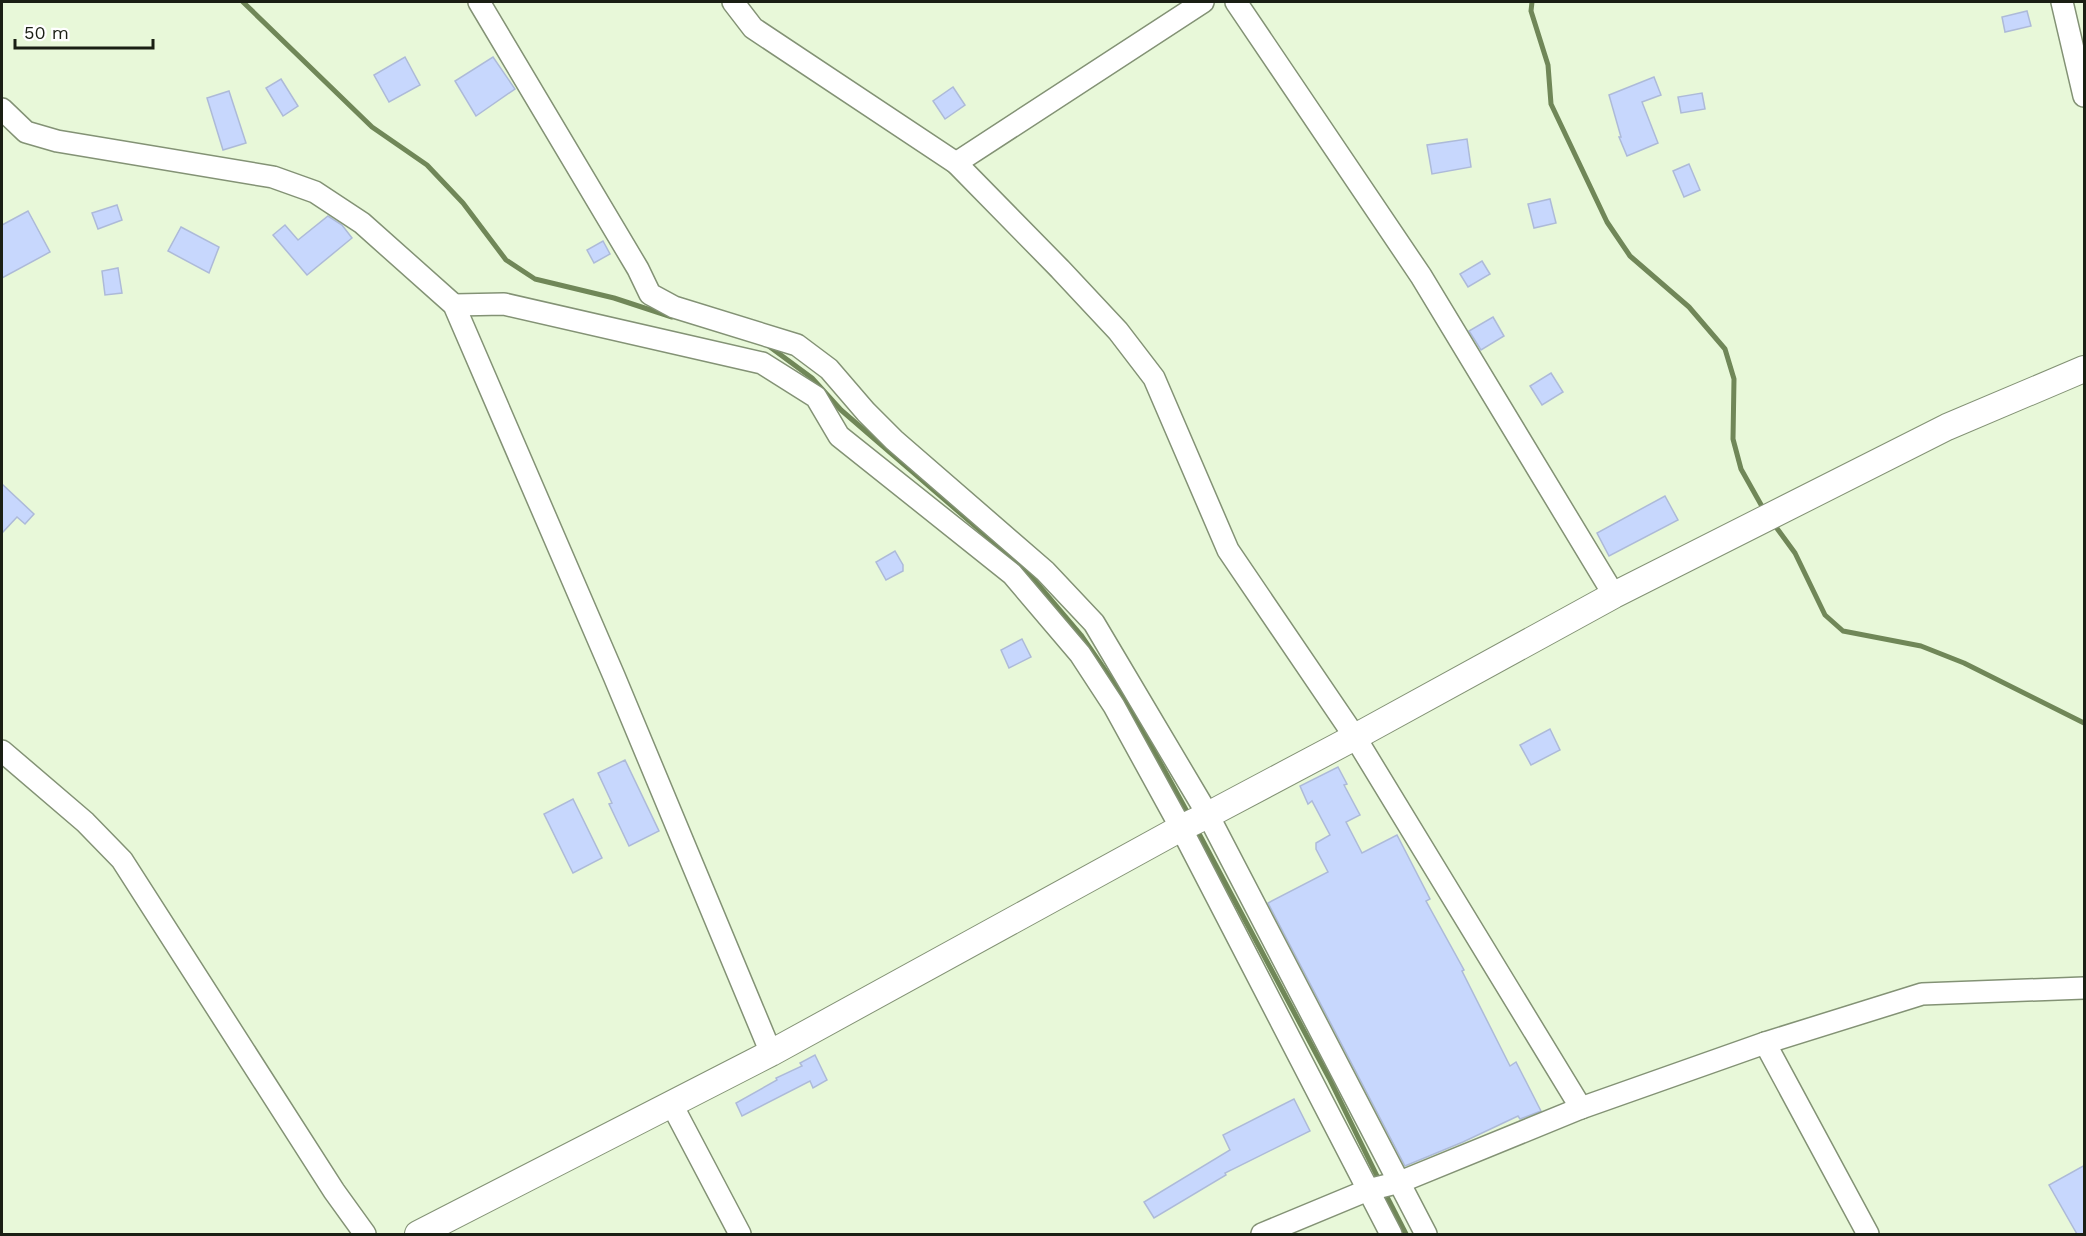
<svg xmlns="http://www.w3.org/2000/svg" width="2086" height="1236" viewBox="0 0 2086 1236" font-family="'Work Sans',sans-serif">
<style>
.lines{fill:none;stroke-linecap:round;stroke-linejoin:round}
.stream{stroke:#708758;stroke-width:5}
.building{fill:#c7d7fd;stroke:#adbad8;stroke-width:1.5}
.minor-casing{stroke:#839275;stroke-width:24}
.tertiary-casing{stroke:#839275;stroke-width:28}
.minor{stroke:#fff;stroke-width:21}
.tertiary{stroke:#fff;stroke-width:26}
</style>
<rect width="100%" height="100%" fill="#e8f8d9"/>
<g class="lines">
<g class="stream">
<polyline points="243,2 372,127 427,165 463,203 506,260 535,279 614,298 672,317"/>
<polyline points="1532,2 1531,11 1548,65 1551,104 1607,222 1630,256 1689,307 1725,349 1734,379 1733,439 1741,469 1764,510"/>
<polyline points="770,347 812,378 841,410 1026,570 1081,635 1127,702 1190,817"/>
<polyline points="1773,523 1795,553 1825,615 1843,631 1921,646 1964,663 2084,723"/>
<polyline points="1196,828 1329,1078 1380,1182"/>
<polyline points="1384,1191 1406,1234"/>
</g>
</g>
<g class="building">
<polygon points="2027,11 2031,26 2005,32 2002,17"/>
<polygon points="405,57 420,85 389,102 374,75"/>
<polygon points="493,57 515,89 476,116 455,81"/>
<polygon points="1654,77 1661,95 1642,102 1658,143 1627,156 1619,137 1621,137 1609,95"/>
<polygon points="281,79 298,106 283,116 266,88"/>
<polygon points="953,87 965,105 945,119 933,101"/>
<polygon points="229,91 246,143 223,150 207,98"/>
<polygon points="1702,93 1705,109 1681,113 1678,97"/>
<polygon points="1467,139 1471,167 1432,174 1427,145"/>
<polygon points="1689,164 1700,190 1684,197 1673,171"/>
<polygon points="1550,199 1556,223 1534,228 1528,204"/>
<polygon points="117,205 122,220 98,229 92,213"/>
<polygon points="28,211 50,252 2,278 2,225"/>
<polygon points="328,216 342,225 352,238 307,275 273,235 285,225 298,240"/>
<polygon points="181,227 219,247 209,273 168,251"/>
<polygon points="603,241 610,254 594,263 587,250"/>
<polygon points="1482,261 1490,274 1468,287 1460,274"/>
<polygon points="118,268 122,293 105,295 102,271"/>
<polygon points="1493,317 1504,336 1481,350 1469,331"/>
<polygon points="1551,373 1563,392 1542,405 1530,386"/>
<polygon points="2,484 34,514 25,524 17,517 2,533"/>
<polygon points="1665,496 1678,520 1609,556 1597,533"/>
<polygon points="895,551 903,565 903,571 886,580 876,562"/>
<polygon points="1022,639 1031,657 1009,668 1001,650"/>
<polygon points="1550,729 1560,750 1531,765 1520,745"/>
<polygon points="625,760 659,831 629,846 609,804 612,803 598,773"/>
<polygon points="1338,767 1347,784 1344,785 1360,815 1346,822 1362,853 1397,835 1430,899 1426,901 1464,970 1462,971 1510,1066 1516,1062 1541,1111 1520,1119 1518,1116 1463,1142 1405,1166 1268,903 1328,872 1316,849 1316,843 1330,835 1312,801 1308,804 1300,786"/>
<polygon points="573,799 602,858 573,873 544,814"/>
<polygon points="815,1055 827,1080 813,1088 810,1081 742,1116 736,1103 777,1080 776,1078 802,1066 800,1063"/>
<polygon points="1294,1099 1310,1131 1225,1173 1226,1175 1154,1218 1144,1202 1230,1150 1223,1135"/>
<polygon points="2085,1165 2085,1234 2077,1234 2049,1185"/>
</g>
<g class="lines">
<g class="minor-casing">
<g id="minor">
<polyline points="479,2 638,269 650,294 674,307 797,345 829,369 866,412 894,440 1045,571 1094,623 1208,815 1426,1234"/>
<polyline points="733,2 753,28 956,163 1060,269 1118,331 1154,378 1228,550 1355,737 1581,1108"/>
<polyline points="1236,2 1421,276 1614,595"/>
<polyline points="2062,2 2084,96"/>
<polyline points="2,109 26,132 57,141 273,177 315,192 362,223 454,305 614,676 771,1053"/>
<polyline points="956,163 1203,2"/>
<polyline points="454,305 504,304 762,363 816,397 839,436 1012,574 1080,654 1114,706 1181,828 1391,1234"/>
<polyline points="2,751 85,822 122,860 334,1191 365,1234"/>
<polyline points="1765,1043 1868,1234"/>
<polyline points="671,1103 740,1234"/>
<polyline points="1262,1234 1368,1190 1400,1182 1581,1108 1765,1043 1922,994 2084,988"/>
</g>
</g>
<g class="tertiary-casing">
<polyline id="tertiary" points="418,1234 771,1053 1181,828 1208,815 1355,737 1614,595 1947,427 2084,369"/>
</g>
<use href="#minor" class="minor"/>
<use href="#tertiary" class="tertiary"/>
</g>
<rect width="2086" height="1236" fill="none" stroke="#1a1f14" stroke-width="6"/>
<path d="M15 39v9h138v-9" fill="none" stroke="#1a1f14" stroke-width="3"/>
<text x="24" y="39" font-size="18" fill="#1a1f14" stroke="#ffffff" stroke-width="4.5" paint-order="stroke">50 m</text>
</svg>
